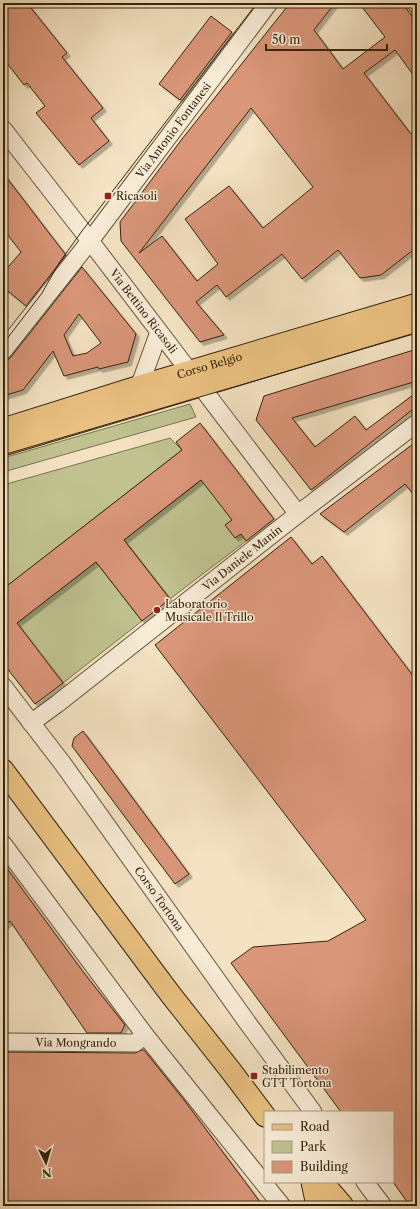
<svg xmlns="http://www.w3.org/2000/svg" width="420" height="1209" viewBox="0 0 420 1209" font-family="'Libre Caslon Text',serif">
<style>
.green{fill:#c0c290;stroke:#7a734e}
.building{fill:#da9679;stroke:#35240c;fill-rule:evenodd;filter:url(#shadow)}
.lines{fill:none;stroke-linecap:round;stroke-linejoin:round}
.minor-casing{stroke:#65543a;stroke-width:19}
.major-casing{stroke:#35240c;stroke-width:23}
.minor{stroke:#f8ecd7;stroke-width:17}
.major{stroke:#eac181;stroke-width:21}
.tram{stroke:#35240c;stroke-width:1}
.poi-dot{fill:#8f2418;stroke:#f8ecd7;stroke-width:1.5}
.labels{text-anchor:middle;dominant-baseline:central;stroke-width:3;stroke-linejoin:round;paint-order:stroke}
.street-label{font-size:11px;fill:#35240c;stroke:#f8ecd7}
.poi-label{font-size:11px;fill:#35240c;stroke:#f8ecd7;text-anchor:start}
</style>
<defs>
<filter id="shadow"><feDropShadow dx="3.5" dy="3.5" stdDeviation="0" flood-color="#0004"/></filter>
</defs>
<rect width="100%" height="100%" fill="#f4e2c2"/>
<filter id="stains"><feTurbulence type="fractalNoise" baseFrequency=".005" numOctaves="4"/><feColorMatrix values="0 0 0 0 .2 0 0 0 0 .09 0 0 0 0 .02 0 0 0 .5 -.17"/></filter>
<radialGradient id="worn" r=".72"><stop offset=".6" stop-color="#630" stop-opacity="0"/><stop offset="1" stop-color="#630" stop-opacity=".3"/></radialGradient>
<g class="green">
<polygon points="190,404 196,417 3,472 3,458"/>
<polygon points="170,438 182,450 3,589 3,485"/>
<polygon points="204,478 246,541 170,599 124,540"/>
<polygon points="96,562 142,621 63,683 13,626"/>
</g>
<g class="building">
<polygon points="3,3 27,3 67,53 62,57 103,108 91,118 109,141 79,165 36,113 45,106 27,83 24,85 3,58"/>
<path d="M290 3H335L314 30 343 69 385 37 359 3H402L417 23V80L395 50 364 73 411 134 417 129V247L381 275 360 278 338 250 302 279 282 254 226 297 217 285 196 302 224 335 200 342 121 241 120 222 182 139ZM251 108 313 187 263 228 229 186 185 219 218 264 197 281 162 236 139 253Z"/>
<polygon points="211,16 232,32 180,100 159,84"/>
<polygon points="3,173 66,255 26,306 3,287 3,273 21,252 3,229"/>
<path d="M82 267 136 334 128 362 99 369 98 367 64 376 53 351 23 390 3 396V365L11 357ZM79 314 101 343 87 353 73 356 64 335Z"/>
<polygon points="417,349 417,381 292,418 315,447 355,416 366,430 417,392 417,406 311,490 256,420 264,396"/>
<polygon points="200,423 274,519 246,541 241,534 235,538 225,525 232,520 201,480 124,540 170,599 142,621 96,562 17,623 63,683 35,704 3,663 3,589 182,450 176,442"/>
<polygon points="417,441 417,499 405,484 344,532 320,514"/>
<polygon points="291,537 312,564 322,556 417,681 417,1206 410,1206 393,1182 393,1112 341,1112 231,963 253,947 328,941 366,920 155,645"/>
<polygon points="83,731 189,874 175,884 72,746 74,738"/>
<polygon points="3,863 84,973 125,1025 121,1033 87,1033 10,921 3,927"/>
<polygon points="142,1050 144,1050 184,1100 263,1206 3,1206 3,1052 135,1053"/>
</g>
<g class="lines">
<g class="minor-casing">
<g id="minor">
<polyline points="416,3 417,5"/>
<path id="s1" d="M3 129 81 229 298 514"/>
<path id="s2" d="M3 351 90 241 269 3"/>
<polyline points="137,387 142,379 159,332"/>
<path id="s3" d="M3 686 63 764 247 1022 313 1112"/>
<path id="s4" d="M31 723 57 704 298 514 417 423"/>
<polyline points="3,844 145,1035 282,1206"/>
<path id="s5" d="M3 1042 135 1043 145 1035"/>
<polyline points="365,1182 383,1206"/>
</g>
</g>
<g class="major-casing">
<g id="major">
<path id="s6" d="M3 429 137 387 417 304"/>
<polyline points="3,445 417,321"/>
<polyline points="3,770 171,995 231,1071 265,1116"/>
<polyline points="312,1182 316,1201 319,1206"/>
<polyline points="315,1182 331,1192 343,1206"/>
</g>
</g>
<use href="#minor" class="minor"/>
<use href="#major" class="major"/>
<g class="tram">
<polyline points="3,344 42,293 59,263 82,231 257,3"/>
<polyline points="3,455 417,333"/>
</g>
</g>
<g class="poi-dot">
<rect x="104" y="192" width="8" height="8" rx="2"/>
<circle cx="157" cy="610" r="4"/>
<rect x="250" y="1072" width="8" height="8" rx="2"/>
</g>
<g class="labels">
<g class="street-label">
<text stroke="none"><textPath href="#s2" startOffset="279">Via Antonio Fontanesi</textPath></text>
<text stroke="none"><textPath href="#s1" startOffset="230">Via Bettino Ricasoli</textPath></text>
<text stroke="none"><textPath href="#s6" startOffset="216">Corso Belgio</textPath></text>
<text stroke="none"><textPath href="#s4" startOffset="268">Via Daniele Manin</textPath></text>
<text stroke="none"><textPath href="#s3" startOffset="264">Corso Tortona</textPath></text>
<text stroke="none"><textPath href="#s5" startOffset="73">Via Mongrando</textPath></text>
</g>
<g class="poi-label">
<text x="116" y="196">Ricasoli</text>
<text x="165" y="604">Laboratorio<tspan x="165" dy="13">Musicale Il Trillo</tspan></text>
<text x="262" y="1070">Stabilimento<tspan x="262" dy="13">GTT Tortona</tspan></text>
</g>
</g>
<rect width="420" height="1209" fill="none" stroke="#f4e2c2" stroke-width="16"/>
<rect x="4" y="4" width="412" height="1201" fill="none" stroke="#35240c" stroke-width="2"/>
<rect x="8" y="8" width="404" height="1193" fill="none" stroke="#35240c"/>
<rect x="264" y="1111" width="130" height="72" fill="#f8ecd7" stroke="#aa9c86"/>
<rect x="272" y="1124" width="20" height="6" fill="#eac181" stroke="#aa9c86"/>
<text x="300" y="1131" font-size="12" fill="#35240c">Road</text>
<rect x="272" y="1141" width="20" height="12" fill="#c0c290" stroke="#aa9c86"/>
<text x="300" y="1151" font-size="12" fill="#35240c">Park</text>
<rect x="272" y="1161" width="20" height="12" fill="#da9679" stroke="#aa9c86"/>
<text x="300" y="1171" font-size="12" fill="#35240c">Building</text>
<g transform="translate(46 1163) rotate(175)" stroke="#f8ecd7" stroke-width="3" paint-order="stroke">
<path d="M0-3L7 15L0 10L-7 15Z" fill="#35240c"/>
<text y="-6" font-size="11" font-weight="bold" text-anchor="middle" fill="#35240c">N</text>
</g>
<path d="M266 44v6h121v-6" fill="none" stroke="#35240c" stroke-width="2"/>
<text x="272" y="44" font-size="12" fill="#35240c" stroke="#f8ecd7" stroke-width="3" paint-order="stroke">50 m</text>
<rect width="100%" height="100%" filter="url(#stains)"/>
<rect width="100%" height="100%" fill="url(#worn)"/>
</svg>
